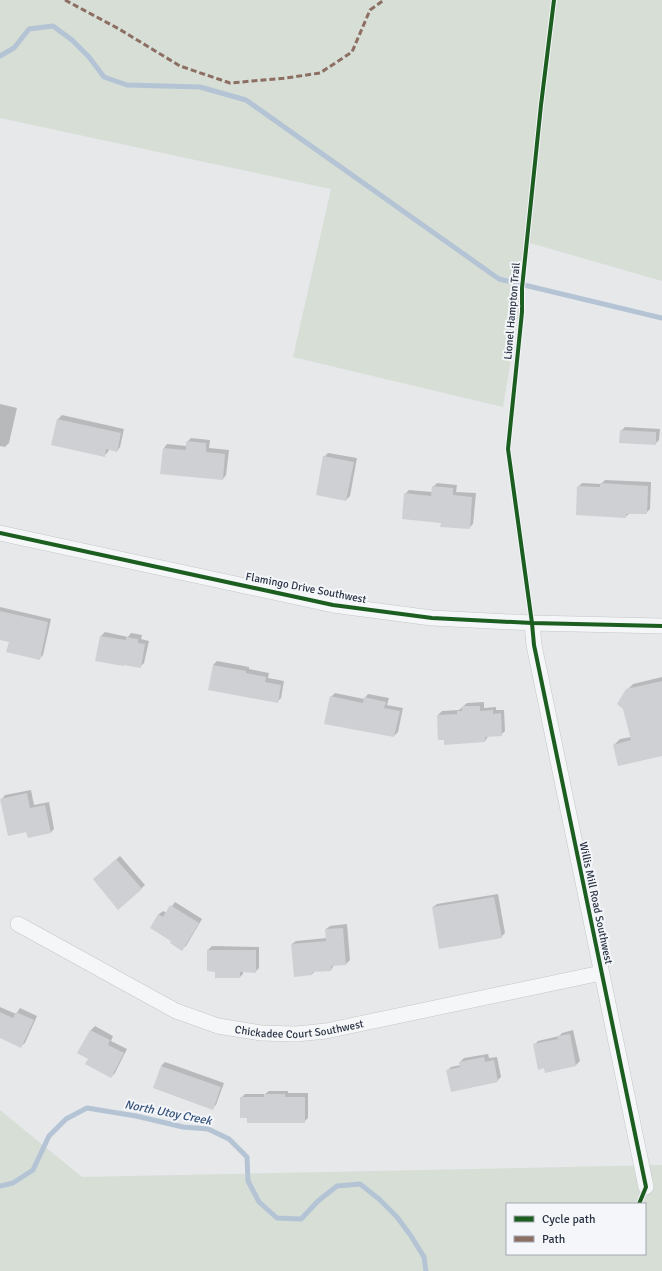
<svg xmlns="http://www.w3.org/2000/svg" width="662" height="1271" viewBox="0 0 662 1271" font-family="Signika,sans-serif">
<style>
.green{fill:#d6ded6;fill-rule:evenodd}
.shadow{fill:#0003}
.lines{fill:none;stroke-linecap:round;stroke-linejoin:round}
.stream{stroke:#b4c4d5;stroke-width:5}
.building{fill:#ced0d3}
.street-casing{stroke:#c4c6c8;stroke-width:16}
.street{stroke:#f5f6f7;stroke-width:15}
.quiet{stroke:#8d6e63;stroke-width:3;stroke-dasharray:6 3;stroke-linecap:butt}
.cycleway-casing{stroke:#f4f6f9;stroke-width:6}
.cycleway{stroke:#1b5e20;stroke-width:4}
.labels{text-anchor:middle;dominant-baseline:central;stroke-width:4;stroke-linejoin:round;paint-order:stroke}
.street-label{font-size:11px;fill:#2b3445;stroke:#f4f6f9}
.water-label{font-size:12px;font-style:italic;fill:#34527a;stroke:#f4f6f9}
</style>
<rect width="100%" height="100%" fill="#e6e8ea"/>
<g class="green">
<polygon points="0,0 662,0 662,281 530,243 503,407 293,357 331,189 0,118"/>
<path d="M0 1110 82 1177 662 1165V1271H0ZM507 1204H645V1254H507Z"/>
</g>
<g class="shadow">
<polygon points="0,404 17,408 9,443 5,447 0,446"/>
<polygon points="62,415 124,429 120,447 117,451 109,449 108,452 104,456 52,444 58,419"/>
<polygon points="625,427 660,429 659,440 655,444 621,431"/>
<polygon points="191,438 210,440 209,448 229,450 226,475 223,479 164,448 167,444 187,446 187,442"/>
<polygon points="328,453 357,458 350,496 346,500 324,457"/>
<polygon points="605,480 651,482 650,509 646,513 629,514 625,517 578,487 582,483 601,484"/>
<polygon points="437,483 457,485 456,492 476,493 473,524 469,528 442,522 405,494 409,490 432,492 433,487"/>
<polygon points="0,607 51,619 43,655 39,659 10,641 0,639"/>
<polygon points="105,632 128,637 131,633 142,635 141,639 149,641 144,663 140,667 96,660 101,636"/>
<polygon points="217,661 249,667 249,669 269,673 268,678 284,681 281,698 277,702 213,665"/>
<polygon points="662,677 662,755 614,745 620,739 631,737 627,690 633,684"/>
<polygon points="335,693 364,699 368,694 389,698 387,705 403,708 398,732 394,736 331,697"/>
<polygon points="484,702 484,708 496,707 496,710 504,710 505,731 501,735 489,735 485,741 439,739 438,715 442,711 459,710 467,703"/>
<polygon points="31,790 34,805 49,802 54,829 51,832 27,831 2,799 5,795"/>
<polygon points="120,856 145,885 118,909 98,876"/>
<polygon points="498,894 505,933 501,937 433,907 437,904"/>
<polygon points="175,902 202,919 186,946 182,949 172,941 151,928 159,914 163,911 167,913"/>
<polygon points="347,924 350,960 346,964 334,965 331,970 315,971 312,974 295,975 292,944 296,941 327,938 326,929 330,926"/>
<polygon points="212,946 259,947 259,968 255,972 243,972 243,974 240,977 216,971 208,950"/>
<polygon points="0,1007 16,1014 20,1008 37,1016 25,1043 21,1046 0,1037"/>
<polygon points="95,1026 113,1036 111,1041 127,1049 115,1073 111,1077 89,1059 79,1053 91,1030"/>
<polygon points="573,1030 580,1061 576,1065 546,1072 534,1045 538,1041 559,1036 562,1033"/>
<polygon points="488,1054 489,1058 497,1057 501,1077 497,1081 448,1070 451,1067 461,1065 460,1062 464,1058"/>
<polygon points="165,1062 224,1083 216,1105 212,1108 161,1066"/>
<polygon points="269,1091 288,1091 288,1093 308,1093 308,1118 304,1122 248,1117 241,1098 245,1094 265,1094"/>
</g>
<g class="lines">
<g class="stream">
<polyline points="0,56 14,48 29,29 53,26 72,40 89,57 104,77 127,85 200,87 246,100 499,279 662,318"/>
<polyline points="0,1186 13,1183 33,1170 49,1136 66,1119 87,1108 136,1116 183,1127 208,1129 229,1139 247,1157 248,1181 259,1202 277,1218 301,1219 318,1201 337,1186 360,1184 379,1199 397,1217 411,1236 424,1257 426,1271"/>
</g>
</g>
<g class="building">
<polygon points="57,419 121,433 117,452 106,449 105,457 51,445"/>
<polygon points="620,430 656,432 656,445 619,443"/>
<polygon points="186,441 206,443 206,452 225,454 223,480 160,474 163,448 186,450"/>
<polygon points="323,456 354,462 346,501 316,495"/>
<polygon points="600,483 648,486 647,514 626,514 626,518 576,515 577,486 600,487"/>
<polygon points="432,486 453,488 453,495 472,497 470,529 440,527 441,523 402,519 404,493 431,496"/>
<polygon points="0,611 48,622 40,660 6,652 9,642 0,640"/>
<polygon points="100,636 126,640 126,637 138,639 138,643 145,644 141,668 124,665 123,666 95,661"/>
<polygon points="213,665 246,671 246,673 266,677 265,682 281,685 278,703 208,690"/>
<polygon points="662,681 662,756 618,766 613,745 631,740 623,709 617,704 626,689"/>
<polygon points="330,696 363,703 364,697 386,702 384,708 400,711 394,737 324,724"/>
<polygon points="462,706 480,706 480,711 493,710 493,714 501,713 502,736 485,737 485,742 444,745 444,740 438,740 437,715 457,714 457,711 462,711"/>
<polygon points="27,793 30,808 45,805 51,833 28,838 26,832 8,836 0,799"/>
<polygon points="116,859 142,889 118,910 93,879"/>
<polygon points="494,897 502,938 439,949 432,907"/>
<polygon points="170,905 199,923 182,951 170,943 171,941 150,928 158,914 163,917"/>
<polygon points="343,928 346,965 331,966 331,971 312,972 312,975 294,977 291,944 326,941 325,929"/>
<polygon points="207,950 256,950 256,973 240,972 240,978 215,978 215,972 207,971"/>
<polygon points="0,1012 13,1018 16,1012 34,1020 21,1048 0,1038"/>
<polygon points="90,1030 110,1040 108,1045 124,1053 111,1078 85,1064 88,1059 77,1053"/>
<polygon points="570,1034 576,1066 545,1073 544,1068 538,1070 533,1044 558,1039 557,1036"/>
<polygon points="484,1057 485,1062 494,1060 498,1082 451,1092 446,1070 460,1067 459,1062"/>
<polygon points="161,1066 221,1087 213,1110 153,1088"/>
<polygon points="264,1094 285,1094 285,1097 305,1097 305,1123 247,1123 247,1118 240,1118 240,1097 264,1097"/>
</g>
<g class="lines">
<g class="street-casing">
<g id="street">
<polyline points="0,533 333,605 432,618 532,623 662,626"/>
<polyline points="532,623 534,645 646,1187"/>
<path id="s1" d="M18 924 176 1011 218 1026 261 1033 296 1034 326 1031 601 973"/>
</g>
</g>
<use href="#street" class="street"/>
<polyline class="quiet" points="65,0 119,29 180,66 230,83 286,78 320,73 352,52 370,10 384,0"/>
<g class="cycleway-casing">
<g id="cycleway">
<polyline points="554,0 541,105 522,288 522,312 508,449 532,623 534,645 646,1187 639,1204"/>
<polyline points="0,533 333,605 432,618 532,623 662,626"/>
</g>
</g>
<use href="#cycleway" class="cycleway"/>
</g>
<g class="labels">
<g class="street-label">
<text transform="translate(512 311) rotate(-85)">Lionel Hampton Trail</text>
<text transform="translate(306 588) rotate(11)">Flamingo Drive Southwest</text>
<text transform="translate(596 903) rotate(78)">Willis Mill Road Southwest</text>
<text stroke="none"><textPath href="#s1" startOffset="307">Chickadee Court Southwest</textPath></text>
</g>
<g class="water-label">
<text transform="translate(168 1113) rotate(11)">North Utoy Creek</text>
</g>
</g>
<rect x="506" y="1203" width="140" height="52" fill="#f4f6f9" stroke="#a4a8b1"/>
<rect x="514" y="1216" width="20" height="6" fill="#1b5e20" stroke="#a4a8b1"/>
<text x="542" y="1223" font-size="12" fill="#2b3445">Cycle path</text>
<rect x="514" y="1236" width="20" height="6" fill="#8d6e63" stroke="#a4a8b1"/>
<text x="542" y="1243" font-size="12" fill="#2b3445">Path</text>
</svg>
